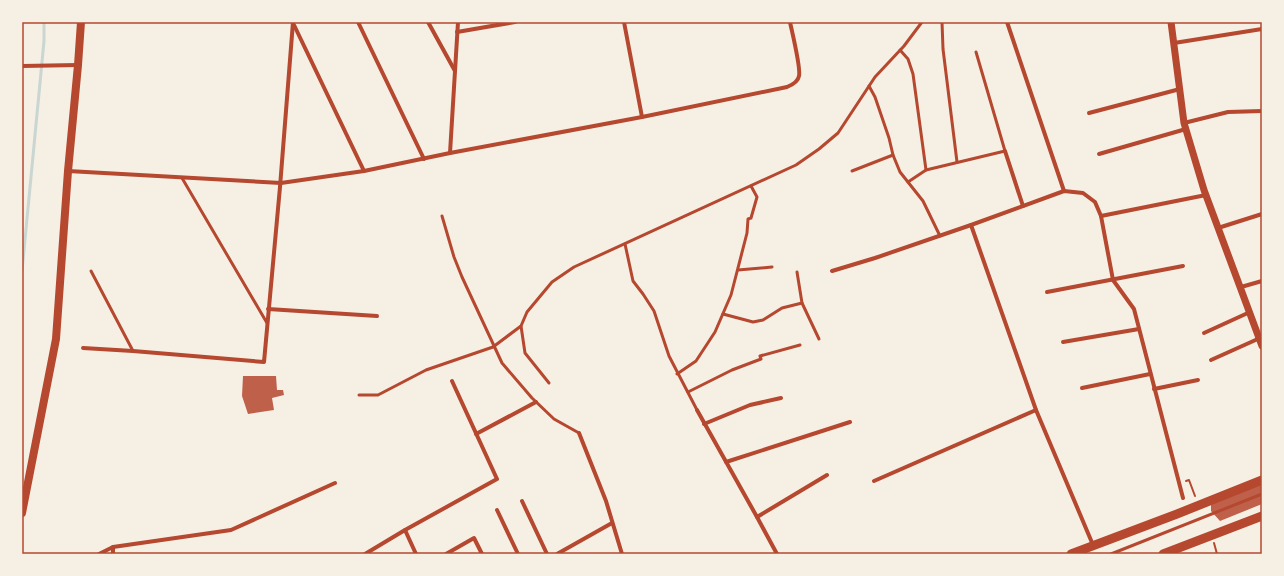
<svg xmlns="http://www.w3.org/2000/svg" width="1284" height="576" viewBox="0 0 1284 576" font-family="'Nunito Sans',sans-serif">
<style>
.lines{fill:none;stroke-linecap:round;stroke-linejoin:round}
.stream{stroke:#c9d6d2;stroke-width:3}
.building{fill:#bf614a}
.path{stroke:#b5482f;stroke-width:2}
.service{stroke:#b5482f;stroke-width:3}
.minor{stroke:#b5482f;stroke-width:4}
.tertiary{stroke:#b5482f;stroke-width:7}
.secondary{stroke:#b5482f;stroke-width:8}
.primary{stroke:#b5482f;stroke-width:9}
.neatline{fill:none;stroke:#b5482f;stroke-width:1.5}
</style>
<rect width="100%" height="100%" fill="#f6efe4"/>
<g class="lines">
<polyline class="stream" points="22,271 44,41 44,22"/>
</g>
<g class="building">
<polygon points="243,376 276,376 277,390 283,390 284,395 272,398 274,410 248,414 242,396"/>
<polygon points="1262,483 1262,504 1220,521 1211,511 1211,504"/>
</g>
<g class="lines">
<g class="path">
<polyline points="1186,481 1189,480 1195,496"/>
<polyline points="1214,543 1217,554"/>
</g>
<g class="service">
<polyline points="942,22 943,49 957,162"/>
<polyline points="900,50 908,59 913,74 926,170"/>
<polyline points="869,86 875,97 889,138 893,155 900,172 923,201 940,236"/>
<polyline points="852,171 893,155"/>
<polyline points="182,178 267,323"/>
<polyline points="908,182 926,170 1005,151 976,52"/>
<polyline points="442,216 454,257 462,277 502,363 532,398 554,419 579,433"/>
<polyline points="625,244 633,281 643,294 654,311 669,356 697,410"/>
<polyline points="738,270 772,267"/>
<polyline points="91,271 133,351"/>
<polyline points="802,303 819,339"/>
<polyline points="723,314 753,322 763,320 782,308 802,303 797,272"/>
<polyline points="521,326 525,353 549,383"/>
<polyline points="677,374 696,361 715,332 731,295 747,233 748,219 751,218 757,197 751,186"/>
<polyline points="688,392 732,370 761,359 760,356 800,345"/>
<polyline points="359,395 378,395 426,370 493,347 521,326 527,312 552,282 574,267 796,165 819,149 838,133 875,77 904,46 922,22"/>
<polyline points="1111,554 1262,494"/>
</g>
<g class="minor">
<polyline points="358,22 424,159"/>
<polyline points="428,22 455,71"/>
<polyline points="624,22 642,117"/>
<polyline points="1007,22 1064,191"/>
<polyline points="294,25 364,171"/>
<polyline points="457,32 515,22"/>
<polyline points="1174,43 1262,29"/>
<polyline points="22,66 78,65"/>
<polyline points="1089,113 1180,89"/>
<polyline points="1184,123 1228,112 1262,111"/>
<polyline points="1005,151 1023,206"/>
<polyline points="450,153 458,22"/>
<polyline points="1099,154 1186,129"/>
<path d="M68 171 281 183 364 171 450 153 642 117 787 87C792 85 798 82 799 76 801 68 792 32 790 22"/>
<polyline points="1101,216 1206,195"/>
<polyline points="971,225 1036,410 1093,545"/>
<polyline points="1218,228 1262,214"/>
<polyline points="832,271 875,258 971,225 1064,191 1083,193 1095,202 1101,216 1113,280 1134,309 1183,498"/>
<polyline points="1241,287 1262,281"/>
<polyline points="1047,292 1183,266"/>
<polyline points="268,309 377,316"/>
<polyline points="1204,333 1250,312"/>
<polyline points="1063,342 1139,329"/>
<polyline points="83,348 133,351 264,362 280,187 293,22"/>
<polyline points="1211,360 1260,338"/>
<polyline points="1082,388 1150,374"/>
<polyline points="1154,389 1198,380"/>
<polyline points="697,410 757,517 777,554"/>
<polyline points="704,424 750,405 781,398"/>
<polyline points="579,433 606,501 622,554"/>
<polyline points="476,434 536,402"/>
<polyline points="726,462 850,422"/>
<polyline points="874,481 1036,410"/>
<polyline points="522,501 547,554"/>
<polyline points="497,510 518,554"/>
<polyline points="757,517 827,475"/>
<polyline points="405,530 416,554"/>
<polyline points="113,547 113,554"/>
<polyline points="99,554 113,547 231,530 335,483"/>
<polyline points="365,554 405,530 497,479 452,381"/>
<polyline points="446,554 474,538 482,554"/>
<polyline points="557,554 612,523"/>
</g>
<polyline class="tertiary" points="1171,22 1184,123 1204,190 1262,346"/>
<polyline class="secondary" points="22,513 56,339 68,171 78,65 81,22"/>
<g class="primary">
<polyline points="1071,554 1177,514 1262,480"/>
<polyline points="1163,554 1262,516"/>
</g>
</g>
<rect width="1284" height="576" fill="none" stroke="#f6efe4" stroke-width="46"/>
<rect x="23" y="23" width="1238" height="530" class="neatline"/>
</svg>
